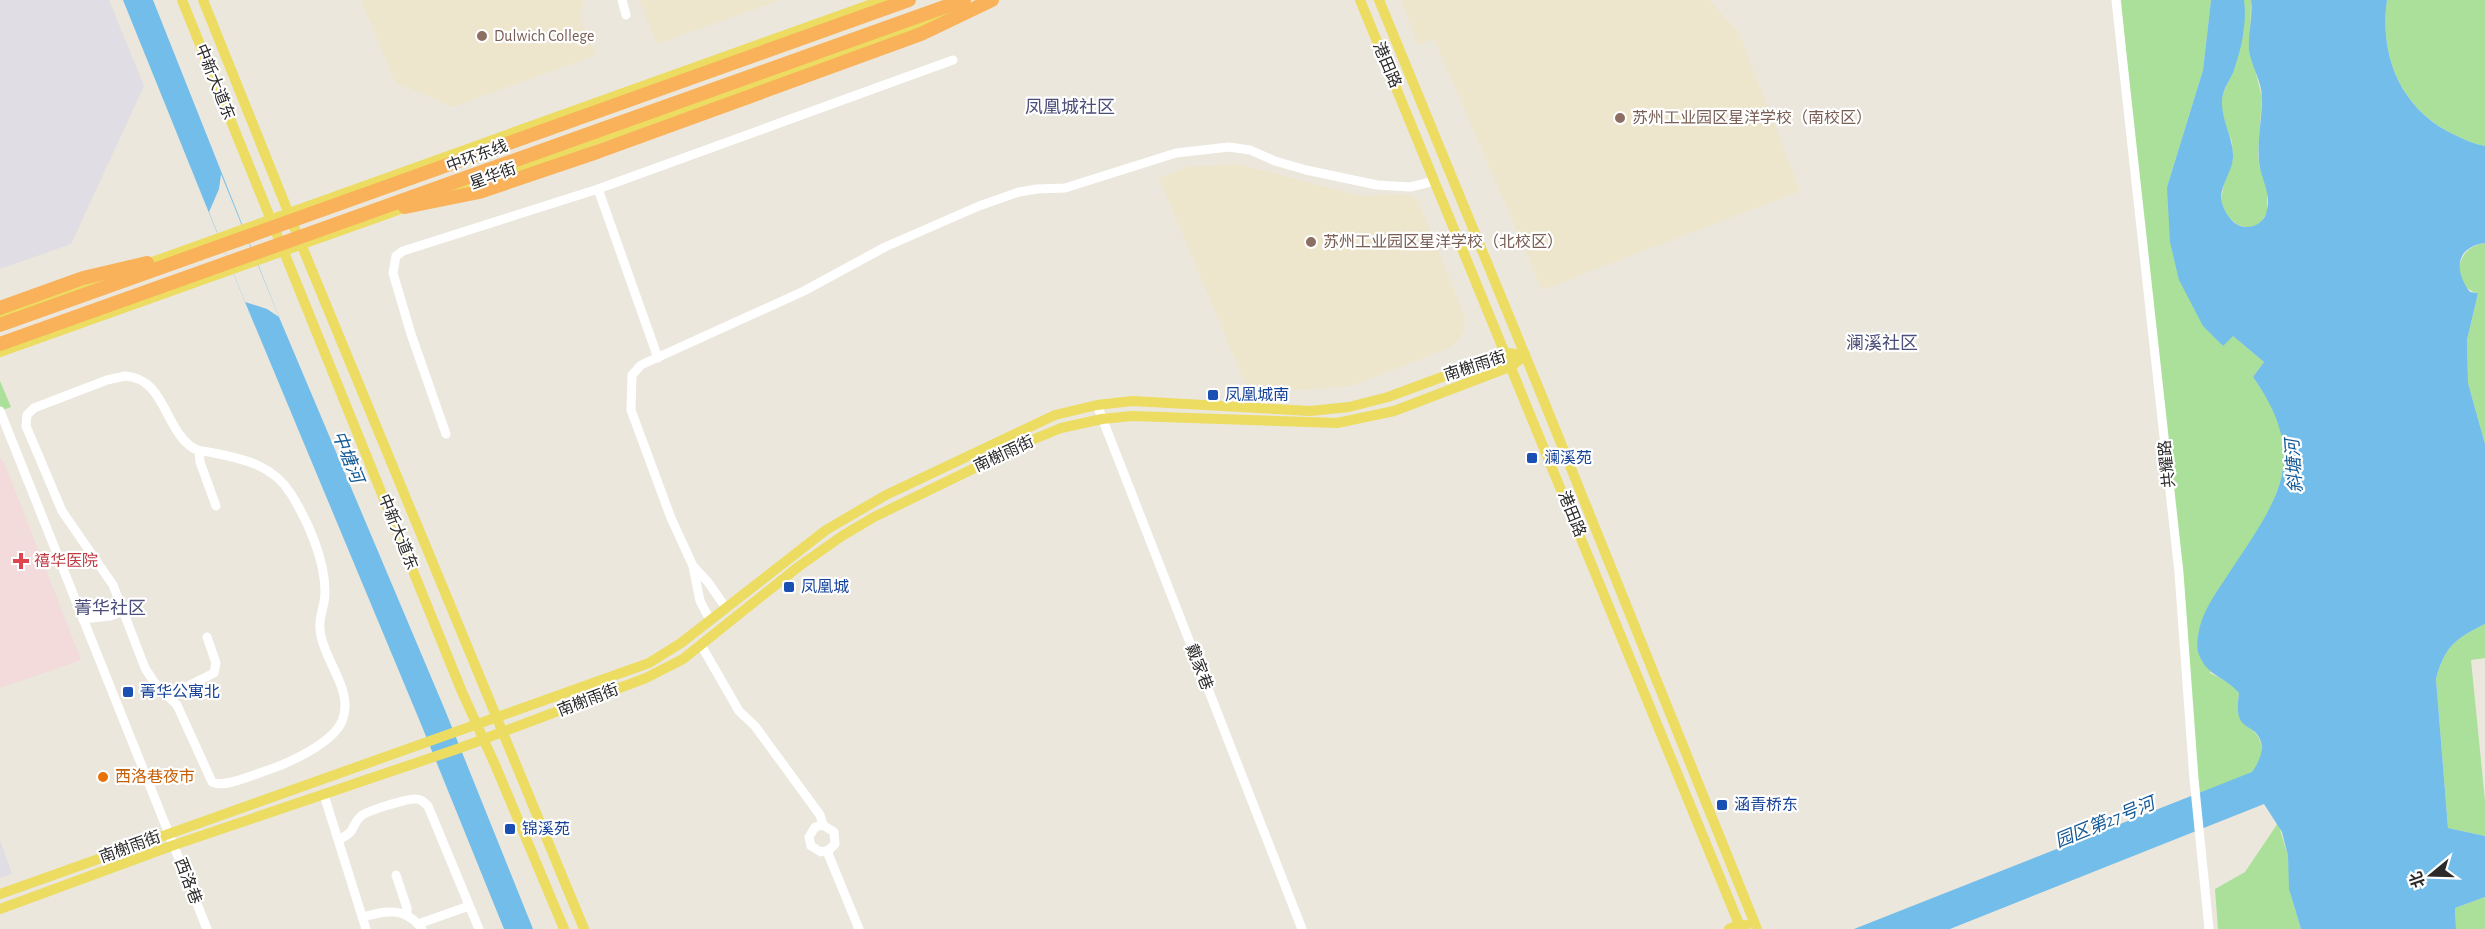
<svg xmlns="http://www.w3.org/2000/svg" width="2485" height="929" viewBox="0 0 2485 929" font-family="'Alegreya Sans','Noto Sans SC',sans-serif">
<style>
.industrial{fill:#e0dde4}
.education{fill:#ede6cc}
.medical{fill:#f2dbda}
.green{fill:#aae09a}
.water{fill:#72bdea}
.pier{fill:#ebe7dc}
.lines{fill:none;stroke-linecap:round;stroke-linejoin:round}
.minor{stroke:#fff;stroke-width:9}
.major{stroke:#ecdc61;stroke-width:10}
.highway{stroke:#f9b15a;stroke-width:14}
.education-dot{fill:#8d6e63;stroke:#fff;stroke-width:2}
.transit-dot{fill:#1a4fb4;stroke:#fff;stroke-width:2}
.health-dot{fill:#e0444e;stroke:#fff;stroke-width:2}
.food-dot{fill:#e8710a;stroke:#fff;stroke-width:2}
.labels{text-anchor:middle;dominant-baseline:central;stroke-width:4.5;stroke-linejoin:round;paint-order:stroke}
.education-label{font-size:16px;fill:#785e54;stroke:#fff;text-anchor:start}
.street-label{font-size:16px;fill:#2a2a2a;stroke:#fff}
.transit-label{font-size:16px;fill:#164399;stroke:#fff;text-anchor:start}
.health-label{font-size:16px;fill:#be3a42;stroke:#fff;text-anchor:start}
.food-label{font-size:16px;fill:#c56008;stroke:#fff;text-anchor:start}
.neighbourhood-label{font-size:18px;fill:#4c4e79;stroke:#fff}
.water-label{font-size:18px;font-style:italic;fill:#125996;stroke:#fff}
</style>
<rect width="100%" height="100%" fill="#ebe7dc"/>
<g class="industrial">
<polygon points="0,0 109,0 144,86 71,244 0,269"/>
<polygon points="0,840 12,874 0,878"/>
</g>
<g class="education">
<polygon points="361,0 584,0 579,16 596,55 453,107 395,82"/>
<polygon points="639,0 781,0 657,44"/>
<polygon points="1401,0 1709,0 1739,33 1800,191 1542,290 1434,39 1418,45"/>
<polygon points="1238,164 1361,196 1408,194 1418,200 1465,317 1464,330 1459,340 1449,348 1351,386 1304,390 1247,388 1159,178 1187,167"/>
</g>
<polygon class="medical" points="0,458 4,462 81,660 0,688"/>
<g class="green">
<path d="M2121 0H2211L2203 70 2167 187 2222 346 2232 335 2264 362 2253 377C2290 429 2294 462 2265 519L2210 673 2232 684 2239 693C2236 722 2238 714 2255 733 2265 742 2263 763 2252 772 2244 779 2211 788 2199 793Z"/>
<polygon points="2244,0 2251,0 2250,51 2262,97 2258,154 2259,165 2267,187 2267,212 2260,224 2249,228 2238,225 2227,216 2221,201 2224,183 2233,160 2232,142 2222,116 2221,98 2235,67 2244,30"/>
<path d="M2387 0H2485V146C2474 144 2465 140 2455 135 2401 110 2379 56 2387 0Z"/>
<path d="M2485 243V444L2468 383 2467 340 2478 293C2451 288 2453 247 2485 243Z"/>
<polygon points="0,381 11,407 0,411"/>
<path d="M2485 624V658L2471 660 2485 801V836L2448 828 2436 679C2445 646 2455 639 2485 624Z"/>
<polygon points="2278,823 2288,856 2291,896 2301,929 2218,929 2215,889 2245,872"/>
<polygon points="2485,897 2485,929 2456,929 2455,908"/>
</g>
<g class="water">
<polygon points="123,0 153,0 279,317 445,710 533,929 504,929 421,724 245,302"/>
<path d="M2211 0H2244C2247 22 2242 46 2235 67 2232 78 2222 89 2222 101 2221 121 2234 138 2233 158 2232 174 2216 189 2223 206 2226 214 2231 222 2240 226 2252 230 2265 223 2267 210 2271 192 2261 179 2259 162 2257 141 2262 119 2262 98 2262 81 2251 66 2249 50 2248 33 2253 17 2251 0H2387C2379 56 2401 110 2455 135 2465 140 2474 144 2485 146V243C2455 247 2454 271 2470 292L2478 293 2467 340 2468 383 2485 444V624C2455 639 2445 646 2436 679L2448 828 2485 836V897L2455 908 2456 929H2301L2289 889 2288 856 2282 832 2264 804 1950 929H1854L2252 772C2260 761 2267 745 2256 733 2251 728 2244 726 2241 721 2236 713 2238 702 2239 693 2226 677 2209 677 2200 657 2195 647 2198 636 2200 626 2206 605 2219 589 2231 570 2279 498 2310 458 2253 377L2264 362 2233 336 2223 346 2203 326 2179 280 2170 242 2167 187 2203 70Z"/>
</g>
<polygon class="pier" points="221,174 279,317 267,309 245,302 209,212 219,189"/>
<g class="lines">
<g class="minor">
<polyline points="622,0 626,15"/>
<polyline points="2116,0 2179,573 2194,779 2209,929"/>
<polyline points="598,189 658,358"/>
<path d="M125 376C163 378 164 424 189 445 196 452 205 451 214 453 245 459 274 466 291 494 308 521 325 560 325 592 325 608 317 618 321 636 327 665 354 692 342 721 333 743 289 763 268 770 255 774 223 789 212 782L177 705 154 682 145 668 113 585 62 511 26 426 27 415 34 408 107 380Z"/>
<polyline points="1097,405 1302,929"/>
<polyline points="0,411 207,929"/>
<polyline points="446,434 411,334 393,273 396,256 403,251 598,189 953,60"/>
<polyline points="199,451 200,462 216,506"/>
<polyline points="693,566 708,582 726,608"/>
<polyline points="83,619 110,616 124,611"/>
<polyline points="83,619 120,600"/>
<polyline points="710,620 700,601 693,566 671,518 631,410 632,375 641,365 804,291 885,247 979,206 1019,192 1037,189 1065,188 1176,153 1229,147 1250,150 1275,161 1306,170 1377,185 1410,187 1435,181"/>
<polyline points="701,645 739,711 755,726 820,815 823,825 834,832 835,844 829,850 821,852 811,846 809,837 815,827 823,825"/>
<polyline points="168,696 214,673 216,663 207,637"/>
<polyline points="324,795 366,929"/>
<path d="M339 839C356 833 351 825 361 816 367 811 408 798 416 799 421 799 424 802 428 806L479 929"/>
<polyline points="827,851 859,929"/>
<polyline points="396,875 407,908 407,915"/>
<path d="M363 917C386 910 406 907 422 929"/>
<polyline points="418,924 469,906"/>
</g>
<g class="major">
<polyline points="182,0 462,692 496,767 564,929"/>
<polyline points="203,0 301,244 584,929"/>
<polyline points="1360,0 1741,929"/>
<polyline points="1379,0 1539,389 1757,929"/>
<polyline points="441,195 952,13"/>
<polyline points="141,266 883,0"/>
<polyline points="0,316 106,278"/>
<polyline points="0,352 412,205"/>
<polyline points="0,894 649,663 681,643 826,530 886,495 1055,415 1097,405 1132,401 1310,411 1349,407 1388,397 1507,353 1525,355"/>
<polyline points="0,909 174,845 460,748 646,678 683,659 798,567 842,536 874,517 1032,440 1061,428 1102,419 1132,416 1337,423 1394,411 1512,366 1525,355"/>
<polyline points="1729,929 1739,925 1746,925"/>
</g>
<g class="highway">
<polyline points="405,207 479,192 597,152 921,34 992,0"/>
<polyline points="0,308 83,278 147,263"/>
<polyline points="0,325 909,0"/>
<polyline points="0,344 964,0"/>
</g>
</g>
<g class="education-dot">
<circle cx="482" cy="36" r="6"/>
<circle cx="1620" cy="118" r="6"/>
<circle cx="1311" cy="242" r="6"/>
</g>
<g class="transit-dot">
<rect x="1207" y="389" width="12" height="12" rx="3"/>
<rect x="1526" y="452" width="12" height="12" rx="3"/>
<rect x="783" y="581" width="12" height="12" rx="3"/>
<rect x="122" y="686" width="12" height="12" rx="3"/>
<rect x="1716" y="799" width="12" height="12" rx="3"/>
<rect x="504" y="823" width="12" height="12" rx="3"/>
</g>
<path class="health-dot" d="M18 552h6v6h6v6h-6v6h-6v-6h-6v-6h6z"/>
<circle class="food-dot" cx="103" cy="777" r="6"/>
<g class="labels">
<g class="education-label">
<text x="494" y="36">Dulwich College</text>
<text x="1632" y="118">苏州工业园区星洋学校（南校区）</text>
<text x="1323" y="242">苏州工业园区星洋学校（北校区）</text>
</g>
<g class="street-label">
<text transform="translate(1387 65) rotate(67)">港田路</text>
<text transform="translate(215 82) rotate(68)">中新大道东</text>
<text transform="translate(477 156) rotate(-20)">中环东线</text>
<text transform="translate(493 176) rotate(-20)">星华街</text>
<text transform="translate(1475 366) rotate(-18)">南榭雨街</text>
<text transform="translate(1004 454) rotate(-25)">南榭雨街</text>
<text transform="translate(2167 464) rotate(-96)">共耀路</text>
<text transform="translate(1572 514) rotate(68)">港田路</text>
<text transform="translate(398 532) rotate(68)">中新大道东</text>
<text transform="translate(1199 667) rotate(69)">戴家巷</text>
<text transform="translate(588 700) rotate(-21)">南榭雨街</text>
<text transform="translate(130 847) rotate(-20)">南榭雨街</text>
<text transform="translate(188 881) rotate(69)">西洛巷</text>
</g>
<g class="transit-label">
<text x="1225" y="395">凤凰城南</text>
<text x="1544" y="458">澜溪苑</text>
<text x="801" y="587">凤凰城</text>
<text x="140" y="692">菁华公寓北</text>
<text x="1734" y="805">涵青桥东</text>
<text x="522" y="829">锦溪苑</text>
</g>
<g class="health-label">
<text x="34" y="561">禧华医院</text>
</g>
<g class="food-label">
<text x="115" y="777">西洛巷夜市</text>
</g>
<g class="neighbourhood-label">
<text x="1070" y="108">凤凰城社区</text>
<text x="1882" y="344">澜溪社区</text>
<text x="110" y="609">菁华社区</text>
</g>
<g class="water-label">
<text transform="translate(347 457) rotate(68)">中塘河</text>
<text transform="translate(2295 466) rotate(-94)">斜塘河</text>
<text transform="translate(2105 823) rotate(-22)">园区第27号河</text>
</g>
</g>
<g transform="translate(2431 875) rotate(251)" stroke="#ffffff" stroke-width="4.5" paint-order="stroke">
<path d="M0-4.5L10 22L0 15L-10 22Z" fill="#2a2a2a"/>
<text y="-9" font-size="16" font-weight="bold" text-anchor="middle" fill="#2a2a2a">北</text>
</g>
</svg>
